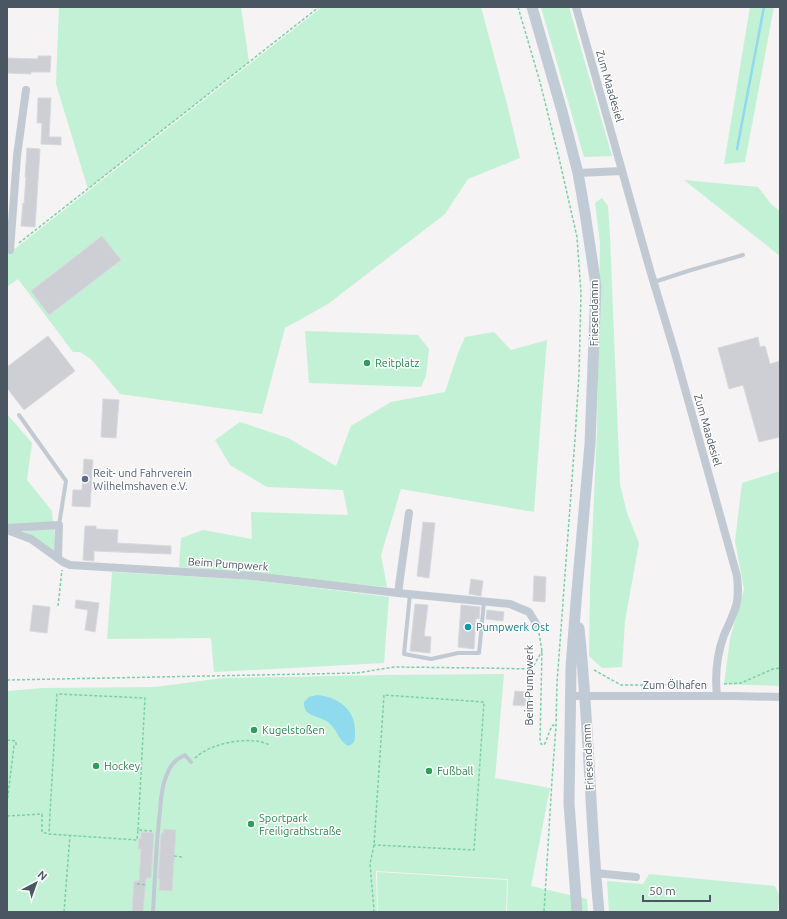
<svg xmlns="http://www.w3.org/2000/svg" width="787" height="919" viewBox="0 0 787 919" font-family="Ubuntu,sans-serif">
<style>
.green{fill:#c3f1d5}
.water{fill:#90daee}
.lines{fill:none;stroke-linecap:round;stroke-linejoin:round}
.stream{stroke:#90daee;stroke-width:2.5}
.building{fill:#cdcfd5;stroke:#d7d9de}
.path{stroke:#7ad0a6;stroke-width:1.5;stroke-dasharray:3 2;stroke-linecap:butt}
.service{stroke:#c1cad2;stroke-width:4}
.minor{stroke:#c1cad2;stroke-width:8}
.secondary{stroke:#c1cbd6;stroke-width:11}
.leisure-dot{fill:#2e9e5b;stroke:#fff;stroke-width:1.5}
.service-dot{fill:#5c6f8a;stroke:#fff;stroke-width:1.5}
.culture-dot{fill:#0f9aa8;stroke:#fff;stroke-width:1.5}
.labels{text-anchor:middle;dominant-baseline:central;stroke-width:3;stroke-linejoin:round;paint-order:stroke}
.street-label{font-size:11px;fill:#4a5661;stroke:#fff}
.leisure-label{font-size:11px;fill:#27864d;stroke:#fff;text-anchor:start}
.service-label{font-size:11px;fill:#4e5e75;stroke:#fff;text-anchor:start}
.culture-label{font-size:11px;fill:#0d838f;stroke:#fff;text-anchor:start}
</style>
<rect width="100%" height="100%" fill="#f5f3f3"/>
<g class="green">
<polygon points="7,7 241,7 249,62 88,189 56,84 59,7 7,8"/>
<polygon points="322,7 481,7 508,108 520,158 468,179 445,214 328,304 285,328 262,414 120,394 91,359 80,352 73,352 18,279 7,287 7,255"/>
<polygon points="541,7 569,7 612,156 584,157"/>
<polygon points="750,7 774,7 745,162 724,164"/>
<polygon points="684,180 758,187 772,205 780,211 780,256"/>
<polygon points="602,198 608,206 610,236 620,484 627,513 639,543 625,621 622,667 602,668 589,656 590,589 597,430 600,243 595,203"/>
<polygon points="305,331 418,335 429,349 426,376 421,387 309,383"/>
<polygon points="494,332 511,350 547,340 542,402 534,512 401,489 381,555 387,587 179,567 181,538 203,530 252,539 251,512 348,515 343,490 267,487 230,465 215,440 240,422 288,438 336,466 351,426 391,402 445,392 458,353 465,337"/>
<polygon points="7,414 32,443 27,480 52,511 56,553 24,531 7,531"/>
<polygon points="780,471 780,686 724,684 730,639 744,589 735,541 742,483"/>
<polygon points="112,572 253,580 389,597 384,663 214,672 211,638 107,639"/>
<polygon points="504,674 495,778 550,788 531,886 587,899 588,912 507,912 508,879 376,871 377,912 7,912 7,691 43,688 155,687 223,678 384,675"/>
<polygon points="377,872 507,880 506,912 378,912"/>
<polygon points="649,874 775,886 779,895 778,912 609,912 607,881 643,884"/>
</g>
<path class="water" d="M317 695C339 697 356 710 355 733 355 739 355 744 348 746 339 741 337 729 328 722 318 715 303 717 304 702L309 697Z"/>
<g class="lines">
<polyline class="stream" points="737,149 764,7"/>
</g>
<g class="building">
<polygon points="38,56 51,56 50,72 31,72 31,74 7,73 7,58 38,59"/>
<polygon points="38,98 51,98 49,137 61,137 61,145 41,144 42,123 37,123"/>
<polygon points="27,148 40,149 35,227 21,226 23,203 24,204 26,177 25,177"/>
<polygon points="102,236 121,260 49,315 31,291"/>
<polygon points="48,336 75,371 24,410 7,388 7,367"/>
<polygon points="758,337 760,347 765,346 770,364 780,361 780,437 759,442 743,385 729,389 718,348"/>
<polygon points="103,399 119,400 116,438 101,437"/>
<polygon points="84,459 93,460 90,507 72,506 73,490 82,490"/>
<polygon points="423,522 435,523 429,578 417,576"/>
<polygon points="85,526 96,526 96,529 118,530 117,543 171,546 171,554 94,551 94,561 83,560"/>
<polygon points="534,576 546,577 545,602 533,601"/>
<polygon points="471,579 483,581 481,596 469,594"/>
<polygon points="76,600 99,603 95,632 85,630 88,610 75,608"/>
<polygon points="415,604 428,605 424,636 431,637 430,653 410,651"/>
<polygon points="33,605 50,607 47,633 30,631"/>
<polygon points="461,605 480,607 479,619 476,618 474,649 458,647"/>
<polygon points="487,610 504,612 503,621 486,619"/>
<polygon points="515,691 526,692 525,706 513,705"/>
<polygon points="164,829 176,830 172,891 159,890 160,879 158,879 161,836 161,833 163,833"/>
<polygon points="141,832 154,833 151,878 146,878 143,912 132,912 134,881 139,881 141,849 138,849 139,838 141,839"/>
</g>
<g class="lines">
<g class="path">
<polyline points="518,7 540,82 559,158 577,237 581,293 579,374 575,439 557,683 556,726 552,780 544,912"/>
<polyline points="19,243 319,7"/>
<polyline points="58,606 62,570"/>
<path d="M539 633 542 651 540 739 541 744 544 745C548 738 549 730 553 725L556 726"/>
<polyline points="594,670 621,685 708,685"/>
<polyline points="7,680 357,673 394,667 482,668 532,669"/>
<polyline points="724,684 741,683 773,669 780,668"/>
<polyline points="529,700 532,669 542,651"/>
<polyline points="7,740 16,741 16,745 14,746 7,803"/>
<path d="M195 758C209 745 236 739 255 741 260 741 265 743 270 745"/>
<polyline points="7,816 42,814 42,832 48,834"/>
<polyline points="138,830 145,698 57,694 50,813 49,834 137,840 138,830 152,831"/>
<polyline points="174,856 182,857"/>
<polyline points="137,884 147,885"/>
<polyline points="64,912 70,835"/>
<polyline points="373,912 374,910 370,864 374,845 384,695 484,702 474,850 374,845"/>
</g>
<g class="service">
<polyline points="654,282 691,270 743,255"/>
<polyline points="19,415 66,481 59,525"/>
<polyline points="410,594 404,654 431,659 458,653 479,653 484,602"/>
<path d="M153 912C155 878 156 844 160 811 161 798 162 784 168 772 171 764 178 758 185 755L191 762"/>
</g>
<g class="minor">
<path d="M576 7 650 270 675 353 737 576C738 586 739 596 736 606 733 616 728 626 724 635 717 654 715 677 717 696"/>
<polyline points="578,173 622,171"/>
<polyline points="10,250 17,156 26,90"/>
<polyline points="7,528 59,525 58,558"/>
<polyline points="7,530 31,539 63,562 70,565 253,576 398,593 510,604 529,612 537,625"/>
<polyline points="398,593 409,513"/>
<polyline points="570,696 735,696 780,697"/>
<polyline points="595,873 636,877"/>
</g>
<g class="secondary">
<polyline points="532,7 562,111 578,173 585,213 596,286 590,444 576,602 571,668 569,803 577,912"/>
<path d="M579 628C589 723 590 818 599 912"/>
</g>
</g>
<g class="leisure-dot">
<circle cx="367" cy="363" r="4"/>
<circle cx="254" cy="730" r="4"/>
<circle cx="96" cy="766" r="4"/>
<circle cx="429" cy="771" r="4"/>
<circle cx="251" cy="824" r="4"/>
</g>
<circle class="service-dot" cx="85" cy="479" r="4"/>
<circle class="culture-dot" cx="468" cy="627" r="4"/>
<g class="labels">
<g class="street-label">
<text transform="translate(610 86) rotate(74)">Zum Maadesiel</text>
<text transform="translate(594 313) rotate(-90)">Friesendamm</text>
<text transform="translate(708 430) rotate(74)">Zum Maadesiel</text>
<text transform="translate(228 564) rotate(4)">Beim Pumpwerk</text>
<text transform="translate(529 685) rotate(-90)">Beim Pumpwerk</text>
<text x="675" y="685">Zum Ölhafen</text>
<text transform="translate(588 757) rotate(-93)">Friesendamm</text>
</g>
<g class="leisure-label">
<text x="375" y="363">Reitplatz</text>
<text x="262" y="730">Kugelstoßen</text>
<text x="104" y="766">Hockey</text>
<text x="437" y="771">Fußball</text>
<text x="259" y="818">Sportpark<tspan x="259" dy="13">Freiligrathstraße</tspan></text>
</g>
<g class="service-label">
<text x="93" y="473">Reit- und Fahrverein<tspan x="93" dy="13">Wilhelmshaven e.V.</tspan></text>
</g>
<g class="culture-label">
<text x="476" y="627">Pumpwerk Ost</text>
</g>
</g>
<rect width="787" height="919" fill="none" stroke="#4a5661" stroke-width="16"/>
<g transform="translate(36 883) rotate(41)" stroke="#ffffff" stroke-width="3" paint-order="stroke">
<path d="M0-3L7 15L0 10L-7 15Z" fill="#4a5661"/>
<text y="-6" font-size="11" font-weight="bold" text-anchor="middle" fill="#4a5661">N</text>
</g>
<path d="M643 895v6h67v-6" fill="none" stroke="#4a5661" stroke-width="2"/>
<text x="649" y="895" font-size="12" fill="#4a5661" stroke="#ffffff" stroke-width="3" paint-order="stroke">50 m</text>
</svg>
